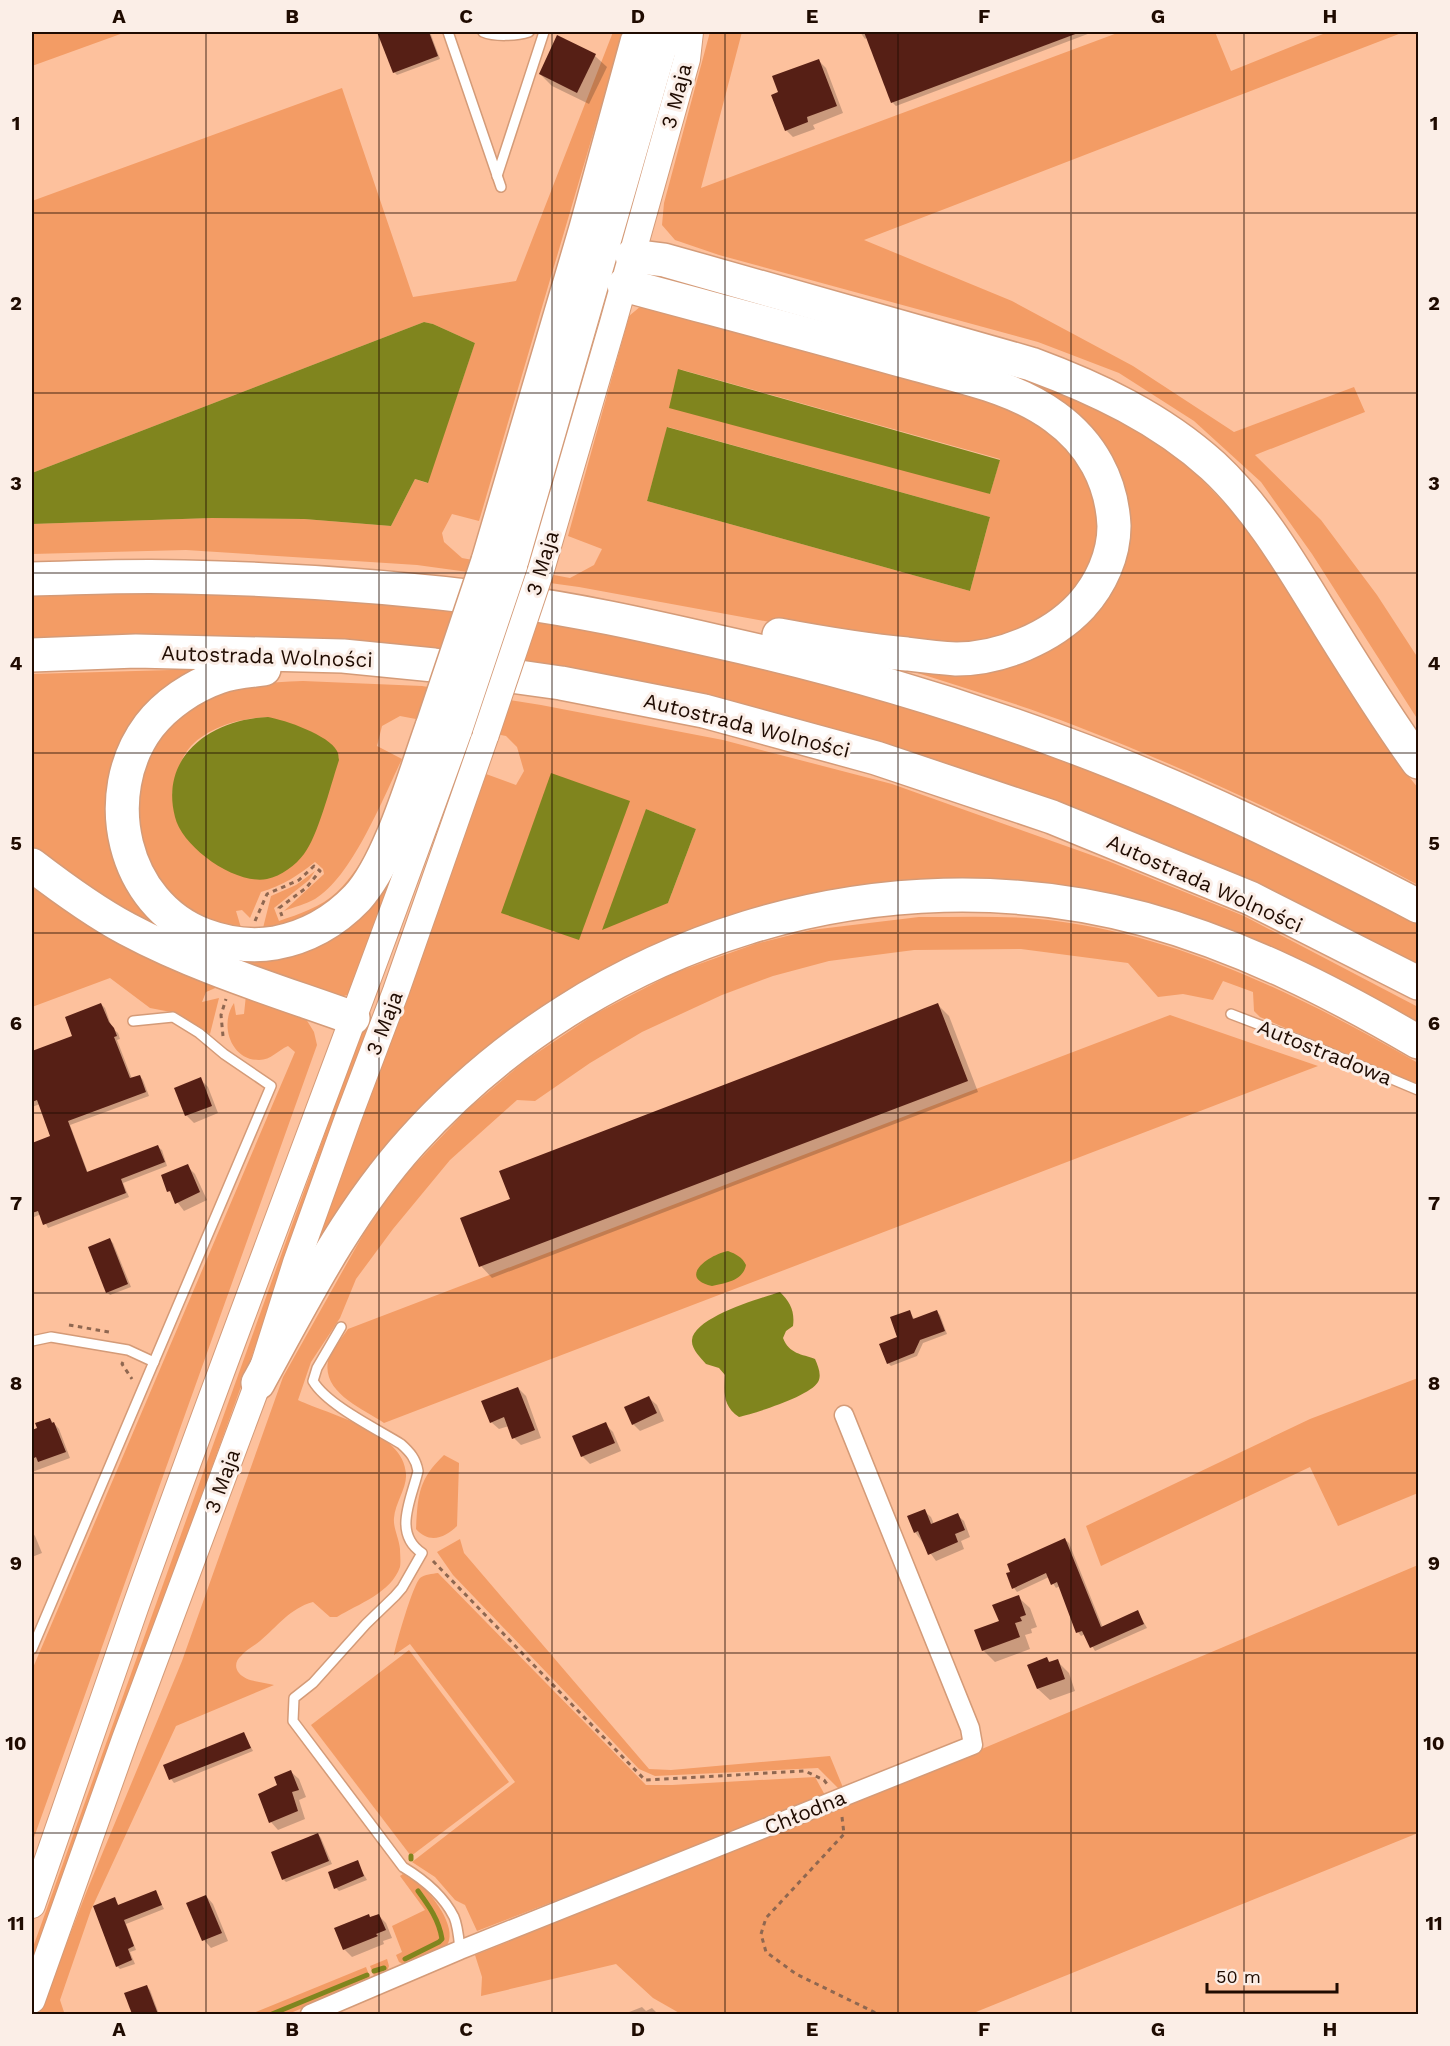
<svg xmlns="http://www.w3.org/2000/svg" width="1450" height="2046" viewBox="0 0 1450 2046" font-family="'Work Sans',sans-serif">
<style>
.green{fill:#f39c65;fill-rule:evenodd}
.water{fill:#80851e}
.shadow{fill:#0003}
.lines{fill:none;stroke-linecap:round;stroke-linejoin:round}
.stream{stroke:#80851e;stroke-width:5}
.building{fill:#561f15}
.service-casing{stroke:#d49b78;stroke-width:12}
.minor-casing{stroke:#d49b78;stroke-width:21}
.secondary-casing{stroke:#d49b78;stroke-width:28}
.motorway-casing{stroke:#d49b78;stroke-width:36}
.path{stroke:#8f6750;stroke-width:3;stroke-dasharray:4.5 4.5;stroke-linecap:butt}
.service{stroke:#fff;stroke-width:9}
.minor{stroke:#fff;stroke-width:18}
.secondary{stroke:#fff;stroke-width:26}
.motorway{stroke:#fff;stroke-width:33}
.secondary-bridge-casing{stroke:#d49b78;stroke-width:28;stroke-linecap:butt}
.motorway-bridge-casing{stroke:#d49b78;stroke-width:36;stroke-linecap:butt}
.secondary-bridge{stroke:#fff;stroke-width:26}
.motorway-bridge{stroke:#fff;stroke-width:33}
.grid{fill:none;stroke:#1f0b01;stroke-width:1.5;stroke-opacity:0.55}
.labels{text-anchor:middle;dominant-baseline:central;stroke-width:6;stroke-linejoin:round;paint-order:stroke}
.street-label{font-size:21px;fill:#1f0b01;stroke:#fbeee7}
.neatline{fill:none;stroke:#1f0b01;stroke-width:2}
.grid-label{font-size:20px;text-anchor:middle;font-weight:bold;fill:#1f0b01}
</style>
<rect width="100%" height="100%" fill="#fdc19d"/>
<g class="green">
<polygon points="32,32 126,32 32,66"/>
<path d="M613 32H623L479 521 452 514 442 533 444 542 462 558 570 578 594 565 602 549 568 536 629 316 647 301 1003 402 1052 429 1078 458 1091 485 1100 531 1090 577 1030 632 939 648 824 632 579 587 417 565 186 550 32 554V524L212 518 304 519 391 526 415 479 427 483 475 343 433 324 424 322 32 473V201L342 88 413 297 516 281ZM679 369 1000 459 990 494ZM668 427 990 517 970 591 647 501Z"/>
<polygon points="710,32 742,32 701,188 1120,32 1215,32 1231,71 1328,32 1404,32 864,240 1012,301 1133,366 1234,432 1354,387 1365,412 1255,455 1321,520 1377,595 1418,658 1418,720 1312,554 1261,482 1194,421 1119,373 1038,342 719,255 675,240 662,225 664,203"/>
<path d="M662 277 1026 378 1082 400 1135 427 1192 469 1245 525 1402 768 1418 788V885C1308 825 1193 771 1076 726 1012 701 946 683 881 661L1001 665 1112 578 1099 440 656 278Z"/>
<polygon points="116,591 285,593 432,604 590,628 814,679 1081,762 1318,869 1418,924 1418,970 1305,908 1142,835 890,746 394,645 155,634 32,640 32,595"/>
<path d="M205 669 134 727 138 894 281 952 400 852 352 990 347 995 341 997C233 960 120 923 32 848V674Z"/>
<path d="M303 681 422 686 541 705 723 740 892 784 1108 861 1244 916 1418 1007V1027L1266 947 1142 901 992 882 780 905 663 942 593 976 546 1007 438 1090 380 1159 308 1267 486 774 516 785 524 771 517 747 506 736 400 716 382 726 377 746 402 759C383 798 352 877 315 899 306 904 294 907 284 911L324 874 323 869 315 862C299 875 282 886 261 892L250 918 242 910 236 911 242 931C202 922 168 902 146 867 132 843 134 774 148 750 153 741 176 715 184 708 188 705 195 703 200 701 235 685 265 682 303 681ZM268 717 172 794C175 778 180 758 191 746 210 726 241 718 268 717ZM646 809 696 829 668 903Z"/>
<path d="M398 783 376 851 327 910 262 932 271 896 296 885 315 871 309 880 274 908 279 921C299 914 321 907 337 892 367 863 382 820 398 783Z"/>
<polygon points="32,882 220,986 206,992 202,1002 219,998 210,1034 171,1012 150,1008 110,978 32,1007"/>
<path d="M919 917C965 917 1011 915 1056 921 1183 937 1309 1000 1418 1063V1086L1260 1017 1254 1011 1253 992 1223 981 1213 1000 1183 994 1158 997 1128 963 1021 949 914 950 829 961 773 976 722 995 642 1032 590 1063 535 1101 517 1100 450 1160 393 1229 356 1279 340 1318 311 1362 298 1400C329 1415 404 1431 406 1474 407 1488 395 1503 394 1518 393 1528 399 1538 400 1549 400 1554 401 1562 400 1567 391 1593 358 1604 337 1617H330L313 1602C290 1608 277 1627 260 1641 254 1646 246 1650 241 1656 236 1660 234 1667 239 1673 246 1682 263 1682 274 1685L176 1726 91 1910 60 2000 64 2012 63 2014H39L88 1888 182 1661 283 1377 364 1233 399 1181 468 1109 525 1061 595 1014 674 973 755 944 811 930Z"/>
<path d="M246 995 306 1019 314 1032 317 1045 32 1843V1670L295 1052 288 1046C278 1050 271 1060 259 1060 231 1060 219 1025 234 1003L236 1015 244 1014Z"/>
<path d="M1170 1015 1318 1066 384 1423C362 1408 322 1393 328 1361 331 1350 342 1338 348 1329Z"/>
<polygon points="368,1023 370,1027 32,1969 32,1950 364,1024"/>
<polygon points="1418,1378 1418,1493 1338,1526 1310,1467 1101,1566 1086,1526 1310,1419"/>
<path d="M444 1455 459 1463 457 1526C445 1538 429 1544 416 1529 418 1495 418 1480 444 1455Z"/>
<polygon points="460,1539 464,1553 649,1769 671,1770 830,1756 844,1790 841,1791 818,1768 655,1776 639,1769 453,1575 437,1552"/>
<polygon points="1418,1565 1418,1833 971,2014 681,2014 653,1998 616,1964 481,1996 482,1977 475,1955 849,1805"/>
<path d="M438 1573 646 1785H672L815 1777 826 1797 477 1931 465 1905 455 1900 435 1877 412 1862 515 1782 410 1644 394 1655C396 1643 413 1585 420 1578 425 1574 432 1574 438 1573Z"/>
<polygon points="409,1650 509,1782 411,1856 311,1725"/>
<path d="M403 1874C411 1879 419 1883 426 1890 438 1903 462 1936 442 1951 432 1958 418 1961 407 1966L399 1962 396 1955 402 1952 392 1926 425 1910 400 1876Z"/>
<polygon points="387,1959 389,1966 386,1974 375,1978 370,1966"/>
<polygon points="366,1967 371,1980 288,2014 251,2014"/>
</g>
<g class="water">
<polygon points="424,322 433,324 475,343 428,483 415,479 391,526 304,519 212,518 32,524 32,473"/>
<polygon points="678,369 1000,460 990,494 669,408"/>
<polygon points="667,427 990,517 970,591 647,501"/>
<path d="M268 717C285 720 329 735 337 751 339 754 338 757 339 760 331 784 318 836 304 854 296 865 281 876 267 879 235 885 182 847 175 817 159 755 213 719 268 717Z"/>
<polygon points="551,773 630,801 579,940 501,913"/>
<polygon points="646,809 696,829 668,903 602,930"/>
<path d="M728 1251C736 1254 742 1257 746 1265 743 1281 725 1283 712 1286 677 1278 708 1255 728 1251Z"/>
<path d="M780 1292C790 1302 795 1311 793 1326L786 1331 783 1338C789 1354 802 1354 815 1359 818 1366 822 1375 818 1382 810 1396 756 1413 739 1417 723 1406 724 1394 725 1375L719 1368 706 1364C701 1358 691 1349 692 1340 694 1317 761 1298 780 1292Z"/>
</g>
<g class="shadow">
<polygon points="379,32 430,32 440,59 397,75 394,72"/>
<polygon points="860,32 1093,32 896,106 893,103 868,37 865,39"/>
<polygon points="558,37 595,56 607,67 589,104 552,86 540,74"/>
<polygon points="819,61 826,68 843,113 813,125 815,129 793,137 786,130 780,93"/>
<polygon points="101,1004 105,1008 112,1028 118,1033 120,1039 117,1040 132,1079 140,1076 143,1080 149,1096 70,1125 88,1173 158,1147 162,1150 167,1166 123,1183 129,1197 48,1228 41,1214 32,1218 32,1144 52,1137 40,1104 32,1107 32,1053 74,1037"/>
<polygon points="937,1004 949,1016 978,1092 492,1278 481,1266 512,1200"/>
<polygon points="200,1079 208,1087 218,1113 194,1123 186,1115"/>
<polygon points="187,1166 195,1174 207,1200 184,1211 169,1191"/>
<polygon points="110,1240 113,1243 131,1287 110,1295 107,1292"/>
<polygon points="909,1311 915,1320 936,1311 940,1315 947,1334 923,1343 917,1356 891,1366 888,1363"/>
<polygon points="518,1388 526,1396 541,1438 521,1445 514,1438 509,1426 499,1429 491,1422"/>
<polygon points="649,1398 657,1405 664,1421 640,1431 633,1424"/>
<polygon points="50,1419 59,1429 70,1458 32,1472 32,1449 35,1448 32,1439 32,1432 38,1429"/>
<polygon points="605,1424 613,1432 621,1451 590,1464 582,1456"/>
<polygon points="924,1511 931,1517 934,1524 957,1515 964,1521 970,1537 961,1541 964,1549 936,1561 915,1532"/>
<polygon points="32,1532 35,1536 42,1553 32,1557"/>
<polygon points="1065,1540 1069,1543 1103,1628 1138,1612 1147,1628 1095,1651 1085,1634 1081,1636 1078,1632 1060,1586 1056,1588 1049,1577 1017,1592 1014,1588"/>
<polygon points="1018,1597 1030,1608 1037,1627 1031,1629 1032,1633 1025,1635 1030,1649 995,1662 983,1650"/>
<polygon points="1047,1659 1051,1663 1057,1661 1069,1673 1075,1691 1050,1700 1038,1689"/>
<polygon points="244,1734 253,1751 174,1783 171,1779 165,1765"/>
<polygon points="291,1772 299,1779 306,1797 299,1800 305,1819 278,1830 271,1822 279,1786"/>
<polygon points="318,1834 321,1838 332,1864 286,1882 283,1879"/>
<polygon points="357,1862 367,1880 339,1891 336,1888"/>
<polygon points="155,1891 164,1909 126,1924 136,1950 130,1952 135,1964 120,1969 117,1966 114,1899 119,1906"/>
<polygon points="206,1896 213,1904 228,1941 211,1948 204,1940"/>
<polygon points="379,1916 386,1923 392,1938 383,1941 384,1944 352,1957 344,1949 371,1919"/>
<polygon points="147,1987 150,1990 159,2014 134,2014 126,1994"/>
<polygon points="642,2007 646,2011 652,2008 658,2014 624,2014"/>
</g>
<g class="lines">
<g class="stream">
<polyline points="411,1859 411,1856"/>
<path d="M405 1959 439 1942 442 1939C439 1920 429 1906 418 1891"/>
<polyline points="374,1971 384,1968"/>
<polyline points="272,2014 367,1975"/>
</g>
</g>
<g class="building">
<polygon points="377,32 429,32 438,56 393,73"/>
<polygon points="864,32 1078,32 1078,33 891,103"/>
<polygon points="557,35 596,54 577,93 539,74"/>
<polygon points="819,59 837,106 807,117 808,122 785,131 771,95 778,92 772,76"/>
<polygon points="101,1003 109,1022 114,1028 117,1036 114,1037 130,1078 140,1075 146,1092 68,1121 87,1172 158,1145 165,1162 121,1179 126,1193 43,1225 38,1211 32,1213 32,1143 50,1136 37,1100 32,1102 32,1051 72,1036 65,1017"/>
<polygon points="938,1003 968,1081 479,1267 460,1218 510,1199 499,1171"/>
<polygon points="201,1077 212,1106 185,1116 174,1088"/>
<polygon points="188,1164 200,1192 175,1204 170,1191 167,1192 161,1175"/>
<polygon points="110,1238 128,1284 106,1293 88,1247"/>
<polygon points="910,1310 913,1319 937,1310 945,1331 920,1340 914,1353 887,1364 879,1344 897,1337 890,1317"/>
<polygon points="518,1387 535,1430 512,1439 504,1417 490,1423 481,1401"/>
<polygon points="649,1396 657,1413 632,1425 624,1407"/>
<polygon points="50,1418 52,1423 54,1422 66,1452 38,1462 36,1457 32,1459 32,1430 37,1428 35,1423"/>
<polygon points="606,1422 615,1443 581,1457 572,1436"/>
<polygon points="925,1509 931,1524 958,1513 965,1530 955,1534 958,1542 928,1555 918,1531 914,1533 907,1516"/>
<polygon points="1065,1538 1101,1627 1138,1610 1144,1624 1090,1648 1082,1631 1076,1633 1057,1582 1051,1585 1046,1573 1012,1589 1006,1573 1010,1572 1007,1564"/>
<polygon points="1019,1595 1026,1615 1020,1617 1022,1621 1015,1623 1020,1637 982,1651 974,1630 999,1621 992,1605"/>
<polygon points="1047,1657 1049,1662 1058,1659 1065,1679 1037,1689 1027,1665"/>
<polygon points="244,1732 251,1748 169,1780 163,1765"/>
<polygon points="291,1770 299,1790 292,1792 298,1811 269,1823 258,1794 277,1785 274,1777"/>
<polygon points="318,1833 329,1861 282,1880 271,1852"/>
<polygon points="358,1860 364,1876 334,1889 328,1872"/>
<polygon points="156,1890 162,1905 124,1920 134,1946 128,1949 132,1960 116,1967 93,1906 115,1897 118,1905"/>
<polygon points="206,1895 222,1933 202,1941 186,1903"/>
<polygon points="369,1914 370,1917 379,1914 386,1930 376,1934 378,1936 343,1950 334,1928"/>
<polygon points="147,1985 158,2014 132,2014 124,1993"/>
</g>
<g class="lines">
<g class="service-casing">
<g id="service">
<polyline points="448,32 501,187"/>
<path d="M483 32C495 37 516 36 529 32"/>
<polyline points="497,176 544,32"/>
<polyline points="1231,1014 1299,1040 1418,1090"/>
<path d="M341 1327 317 1368 313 1381C327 1405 377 1429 401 1444 410 1452 416 1459 418 1471 412 1498 392 1533 422 1553L402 1588 395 1596 366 1624 313 1683 294 1698 293 1721 403 1867C423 1879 443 1895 454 1917 458 1926 459 1940 460 1950"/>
<polyline points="32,1341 51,1337 128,1350 154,1362"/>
<polyline points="32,1649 271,1086 224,1054 199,1033 173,1017 133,1021"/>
</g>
</g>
<g class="minor-casing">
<polyline id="minor" points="310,2014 460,1950 973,1745 970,1728 844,1415"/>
</g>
<g class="secondary-casing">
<g id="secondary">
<polyline points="514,566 668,32"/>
<polyline points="541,570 613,323 687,59 690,32"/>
<path d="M32 1905C67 1806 100 1707 135 1608 240 1314 354 1023 459 730"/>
<polyline points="32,2000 125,1739 258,1383 296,1263 348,1118 396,991 486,734"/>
</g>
</g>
<g class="motorway-casing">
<g id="motorway">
<path d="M632 256 664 260 1031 364C1096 388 1160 418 1213 466 1255 505 1286 556 1316 605 1349 658 1381 711 1418 762"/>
<path d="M624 285C720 311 816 336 911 363 960 377 1013 386 1055 417 1091 443 1112 481 1114 526 1114 555 1101 584 1081 606 1051 638 1000 659 956 659 940 658 923 656 907 654 863 650 822 643 779 635"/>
<polyline points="488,561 586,228 637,42 643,32"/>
<path d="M32 579C82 578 133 575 184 577 290 579 397 587 502 600 574 609 645 625 715 641 833 667 950 701 1063 743 1186 788 1303 846 1418 906"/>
<polyline points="32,655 136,651 343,656 434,665 561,683 704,711 876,758 1052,817 1250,898 1418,983"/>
<path d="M264 669C249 671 233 672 219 677 193 686 166 704 149 726 98 794 122 904 204 935 228 944 251 947 275 943 307 937 335 921 357 898 391 861 415 773 433 724"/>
<path d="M32 865C62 888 93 911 127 929 198 967 278 991 353 1018"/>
<path d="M258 1383C304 1299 347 1213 412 1141 594 939 880 848 1144 919 1242 946 1331 991 1418 1042"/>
</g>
</g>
<g class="path">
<polyline points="255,921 267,894 299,880 314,866 320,871 306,888 279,908 282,916"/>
<polyline points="223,1036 221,1015 226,999"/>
<polyline points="69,1325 109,1332"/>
<polyline points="123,1362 122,1364 132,1379"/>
<polyline points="433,1561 645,1780 805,1771 824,1780 827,1784"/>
<polyline points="842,1817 844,1834 766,1918 761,1934 766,1952 796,1974 874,2012 876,2014"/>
</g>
<use href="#service" class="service"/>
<use href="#minor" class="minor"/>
<use href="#secondary" class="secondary"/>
<use href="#motorway" class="motorway"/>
<g class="secondary-bridge-casing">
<g id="secondary-bridge">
<polyline points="459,730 514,566"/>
<polyline points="486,734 541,570"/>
</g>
</g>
<g class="motorway-bridge-casing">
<polyline id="motorway-bridge" points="433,724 488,561"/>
</g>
<use href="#secondary-bridge" class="secondary-bridge"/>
<use href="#motorway-bridge" class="motorway-bridge"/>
</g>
<path class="grid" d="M206 32V2014M379 32V2014M552 32V2014M725 32V2014M898 32V2014M1071 32V2014M1244 32V2014M32 213H1418M32 393H1418M32 573H1418M32 753H1418M32 933H1418M32 1113H1418M32 1293H1418M32 1473H1418M32 1653H1418M32 1833H1418"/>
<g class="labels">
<g class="street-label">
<text transform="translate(676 96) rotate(-75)">3 Maja</text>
<text transform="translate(542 563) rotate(-73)">3 Maja</text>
<text transform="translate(267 656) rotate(2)">Autostrada Wolności</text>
<text transform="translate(747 725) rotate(14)">Autostrada Wolności</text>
<text transform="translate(1205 883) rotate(24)">Autostrada Wolności</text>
<text transform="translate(384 1023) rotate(-69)">3 Maja</text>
<text transform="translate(1325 1052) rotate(22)">Autostradowa</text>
<text transform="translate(222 1481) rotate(-70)">3 Maja</text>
<text transform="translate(805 1812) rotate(-22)">Chłodna</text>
</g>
</g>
<rect width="1450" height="2046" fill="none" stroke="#fbeee7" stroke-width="66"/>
<path d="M1207 1983v9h130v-9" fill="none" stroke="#1f0b01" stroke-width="3"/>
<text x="1216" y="1983" font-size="18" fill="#1f0b01" stroke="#fbeee7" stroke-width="4.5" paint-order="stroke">50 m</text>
<rect x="33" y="33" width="1384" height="1980" class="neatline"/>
<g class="grid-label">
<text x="119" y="23">A</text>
<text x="292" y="23">B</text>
<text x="466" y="23">C</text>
<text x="638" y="23">D</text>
<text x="812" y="23">E</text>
<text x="984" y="23">F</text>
<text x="1158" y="23">G</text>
<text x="1330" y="23">H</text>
<text x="16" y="130">1</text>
<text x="1434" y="130">1</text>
<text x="16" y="310">2</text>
<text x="1434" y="310">2</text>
<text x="16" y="490">3</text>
<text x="1434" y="490">3</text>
<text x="16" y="670">4</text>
<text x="1434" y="670">4</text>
<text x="16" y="850">5</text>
<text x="1434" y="850">5</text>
<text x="16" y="1030">6</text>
<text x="1434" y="1030">6</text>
<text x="16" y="1210">7</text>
<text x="1434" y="1210">7</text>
<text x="16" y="1390">8</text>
<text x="1434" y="1390">8</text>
<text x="16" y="1570">9</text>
<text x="1434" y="1570">9</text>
<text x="16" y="1750">10</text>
<text x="1434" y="1750">10</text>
<text x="16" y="1930">11</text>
<text x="1434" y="1930">11</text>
<text x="119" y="2036">A</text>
<text x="292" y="2036">B</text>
<text x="466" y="2036">C</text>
<text x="638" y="2036">D</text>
<text x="812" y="2036">E</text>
<text x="984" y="2036">F</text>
<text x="1158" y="2036">G</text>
<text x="1330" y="2036">H</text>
</g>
</svg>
